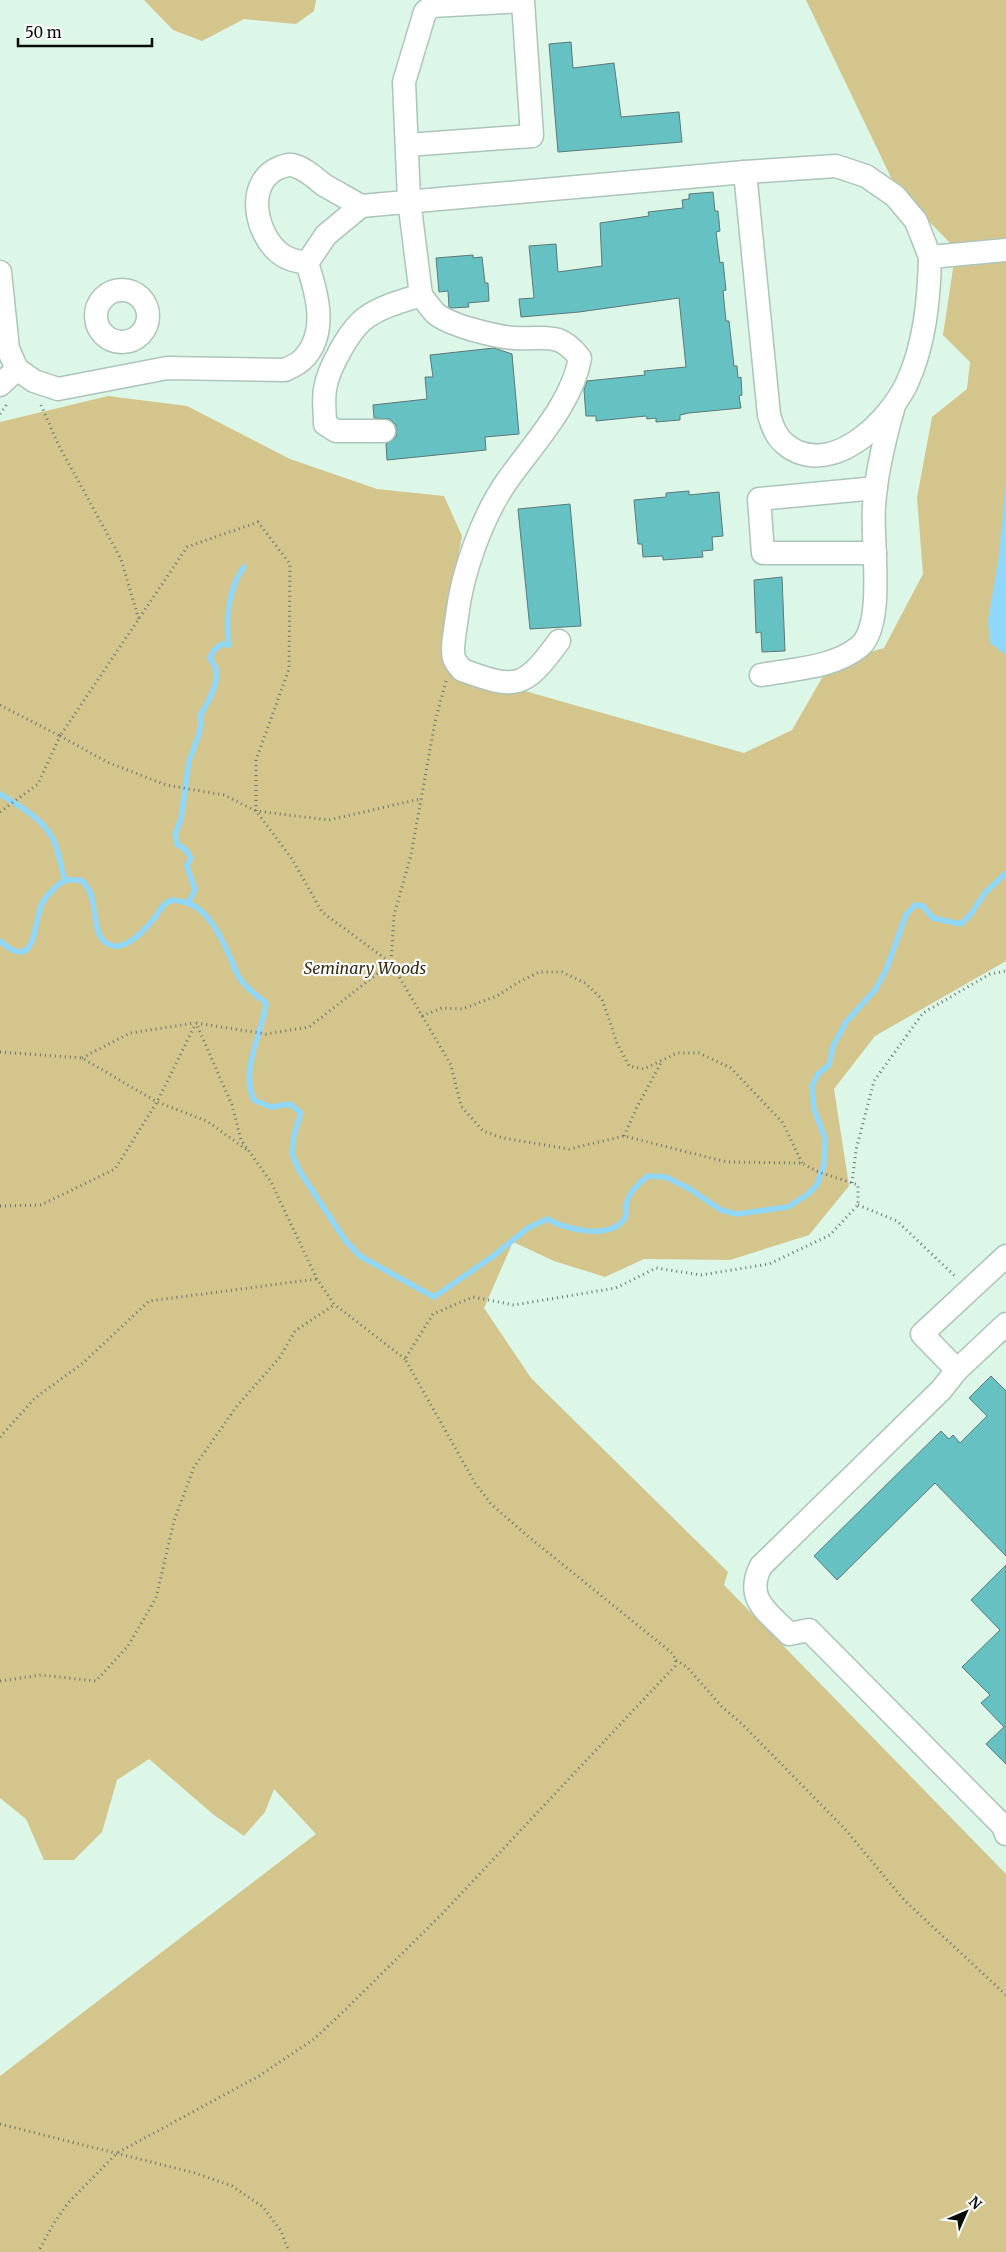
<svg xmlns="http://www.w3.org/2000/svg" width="1006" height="2252" viewBox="0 0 1006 2252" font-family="Merriweather,serif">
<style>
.green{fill:#d4c58c}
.water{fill:#90d7fc}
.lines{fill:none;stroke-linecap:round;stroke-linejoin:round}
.stream{stroke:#90d7fc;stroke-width:5.5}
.building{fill:#66c1c3;stroke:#5c7878}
.minor-casing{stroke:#acc5b8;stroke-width:25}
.path{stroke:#67766e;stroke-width:3;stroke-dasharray:1 4;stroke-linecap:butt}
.minor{stroke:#fff;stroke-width:22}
.labels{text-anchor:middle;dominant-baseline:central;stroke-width:4.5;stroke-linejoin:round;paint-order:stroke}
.park-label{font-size:16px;font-style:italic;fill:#332b0d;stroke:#fff}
</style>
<rect width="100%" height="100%" fill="#dcf6e8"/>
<g class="green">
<polygon points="144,0 316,0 314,11 296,24 244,19 202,41 173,30"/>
<polygon points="806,0 1006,0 1006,961 875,1036 834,1089 849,1186 809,1235 730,1260 644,1259 605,1277 554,1261 513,1242 484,1308 531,1378 728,1572 724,1585 1006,1874 1006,2252 0,2252 0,2076 316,1834 274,1789 265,1812 244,1836 214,1815 149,1759 117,1780 102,1832 74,1860 44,1860 26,1819 0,1798 0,422 108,396 187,406 290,459 377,489 444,496 462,536 445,627 479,678 744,753 792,730 830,664 884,648 923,574 917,498 932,417 967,389 970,362 943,335 956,249 896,188"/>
</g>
<polygon class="water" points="1006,479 1006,655 990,643 988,620 999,556"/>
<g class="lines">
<g class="stream">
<path d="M0 794C20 806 42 818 53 839 59 851 61 868 65 881"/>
<path d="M188 903 195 890 187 866 191 858 186 850 177 844 175 834 181 819 189 761 198 737 201 724 200 716C207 704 219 684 216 669 215 665 211 661 210 658L214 650 222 644 229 645C226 619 228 589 244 567"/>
<path d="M0 941C35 972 33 930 41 906 44 898 57 884 65 881 69 879 76 880 81 880 102 897 88 933 108 944 123 953 143 932 152 921 159 914 161 903 173 900 176 900 181 902 184 902 208 907 222 939 231 959 234 966 236 974 241 980 247 989 258 996 266 1003 262 1035 240 1069 254 1100L271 1107 290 1104 301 1113 294 1135 292 1154 299 1170 345 1240 360 1256 434 1297 492 1257 528 1228 547 1219C566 1229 610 1241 625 1218 627 1215 626 1210 626 1206 629 1192 637 1185 648 1176L666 1177 690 1189 721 1210 737 1214 788 1207 808 1194 817 1185 824 1165 825 1138 814 1109 812 1086 818 1074 829 1065 833 1046 846 1022 875 990 886 970 906 915 915 905 923 906 933 918 961 924 971 914 985 893 1006 873"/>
</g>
</g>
<g class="building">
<polygon points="571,42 573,68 614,63 621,117 679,112 682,142 558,152 549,44"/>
<polygon points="713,192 715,211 718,211 720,231 716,232 720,263 723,262 726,290 723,291 726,321 729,321 734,366 737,366 738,378 741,377 742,395 739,396 741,408 689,413 680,415 680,420 656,422 656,418 647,419 646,416 596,421 596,416 586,416 584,390 587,381 645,375 644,371 686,367 679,298 579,312 521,317 519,299 534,298 529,246 556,244 558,272 602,266 600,223 649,216 648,212 683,208 682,200 689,199 689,194"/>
<polygon points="473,255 473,258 482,257 485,283 488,283 489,301 468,303 469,307 452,308 449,307 448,291 439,292 436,258"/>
<polygon points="494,348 512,354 519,434 485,437 486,450 387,460 386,444 396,437 396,425 390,419 374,418 373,405 427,399 425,377 433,377 430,355"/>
<polygon points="689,491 689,495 719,492 723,536 712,537 713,550 702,551 703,557 663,560 663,556 643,557 642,544 638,544 634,500 666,497 666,493"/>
<polygon points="570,504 581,626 530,629 518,509"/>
<polygon points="782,577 785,651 762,652 761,632 756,633 754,580"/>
<polygon points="991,1376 1006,1391 1006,1556 935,1483 837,1580 814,1556 941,1431 949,1439 953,1435 960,1443 987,1416 969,1398"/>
<polygon points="1006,1565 1006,1764 986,1744 1004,1727 981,1703 990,1695 962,1667 1000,1630 971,1600"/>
</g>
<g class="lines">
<g class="minor-casing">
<g id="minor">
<path d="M745 172 769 415C771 421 773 428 776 433 780 441 790 449 798 452 841 469 890 419 907 383 925 344 929 299 930 257"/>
<path d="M307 263C295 261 285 259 276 250 254 228 246 180 281 167 285 166 288 164 292 165 305 168 314 177 324 185 336 192 349 199 361 206L745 172 836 166 866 176 895 196 916 221 930 257 1006 250"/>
<path d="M0 272 8 349 17 369 34 381 58 389 167 368 285 370C291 367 298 364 302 360 329 334 317 293 307 263L326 235 361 206"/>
<circle cx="122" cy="316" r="26"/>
<path d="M421 295C425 301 430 307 435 313 448 325 496 337 515 338 546 340 558 330 580 358 572 404 533 444 507 481 482 517 462 573 457 616 456 626 451 649 454 658 455 662 460 667 462 670 517 690 524 689 559 641"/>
<polyline points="0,385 17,369"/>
<path d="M384 431H336L325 424C325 413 323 400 325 389 328 369 350 328 367 317 382 306 403 301 421 295L409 200 404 82 425 12 432 6 523 1 532 136 407 145"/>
<polyline points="875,553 763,553 759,499 876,488"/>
<path d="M761 675C793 669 833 668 859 647 886 626 871 539 874 506 876 473 884 441 893 409"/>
<path d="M1006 1324 957 1370 941 1390 761 1566C744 1599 768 1612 789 1634L809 1630 1003 1826 1006 1834"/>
<polyline points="957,1370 922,1334 1006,1256"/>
</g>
</g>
<g class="path">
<polyline points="41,405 58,444 121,559 139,620"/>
<polyline points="0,414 7,404"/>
<polyline points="0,705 60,736 187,547 258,522 290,564 289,669 256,760 256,811 329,820 420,799"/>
<polyline points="0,812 38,784 60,736 107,762 166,785 224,795 256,811 292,859 322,912 391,963 451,1065 461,1106 483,1131 503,1138 569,1149 624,1136 727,1162 802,1163 816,1171 858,1185 858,1205 830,1235 769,1264 701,1275 656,1268 616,1288 514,1305 473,1297 433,1314 405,1359 475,1483 491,1504 530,1538 672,1653 676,1660 675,1666 442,1914 346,2009 314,2039 259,2076 117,2153 68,2203 54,2223 38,2252"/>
<polyline points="422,1016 442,1008 462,1009 497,996 517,983 539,972 562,972 585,983 602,999 617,1043 629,1066 644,1069 677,1053 699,1053 731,1068 783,1123 802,1163"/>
<polyline points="0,1052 82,1058 157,1102 207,1121 247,1150"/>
<polyline points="82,1058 130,1033 195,1023"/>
<polyline points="624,1136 636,1109 662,1061"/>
<polyline points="852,1183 856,1150 874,1081 923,1013 990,974 1006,971"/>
<polyline points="858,1205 897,1221 956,1277"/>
<polyline points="0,1206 41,1205 115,1169 157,1102 196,1023"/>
<polyline points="405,1359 334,1304 317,1279 271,1182 241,1140 232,1105 196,1023 266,1034 309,1027 391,963 394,915 411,855 435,722 446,681"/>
<polyline points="0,1437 35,1398 83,1363 149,1301 317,1279"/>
<polyline points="676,1660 687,1667 722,1707 741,1723 845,1829 904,1900 1006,1995"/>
<polyline points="0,1681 41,1675 96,1681 128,1646 156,1598 174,1521 194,1467 237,1406 280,1357 295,1331 334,1305"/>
<polyline points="0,2124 195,2173 232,2186 263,2207 281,2231 289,2252"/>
</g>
<use href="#minor" class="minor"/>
</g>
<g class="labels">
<g class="park-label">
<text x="365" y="968">Seminary Woods</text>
</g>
</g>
<g transform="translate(966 2212) rotate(45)" stroke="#ffffff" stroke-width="4" paint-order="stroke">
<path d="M0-4L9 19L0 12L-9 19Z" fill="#060d09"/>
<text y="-8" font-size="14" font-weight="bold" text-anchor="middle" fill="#060d09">N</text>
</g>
<path d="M18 38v8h134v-8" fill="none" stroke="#060d09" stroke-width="2.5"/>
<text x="25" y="38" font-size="15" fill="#060d09" stroke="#ffffff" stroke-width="4" paint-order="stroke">50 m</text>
</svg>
